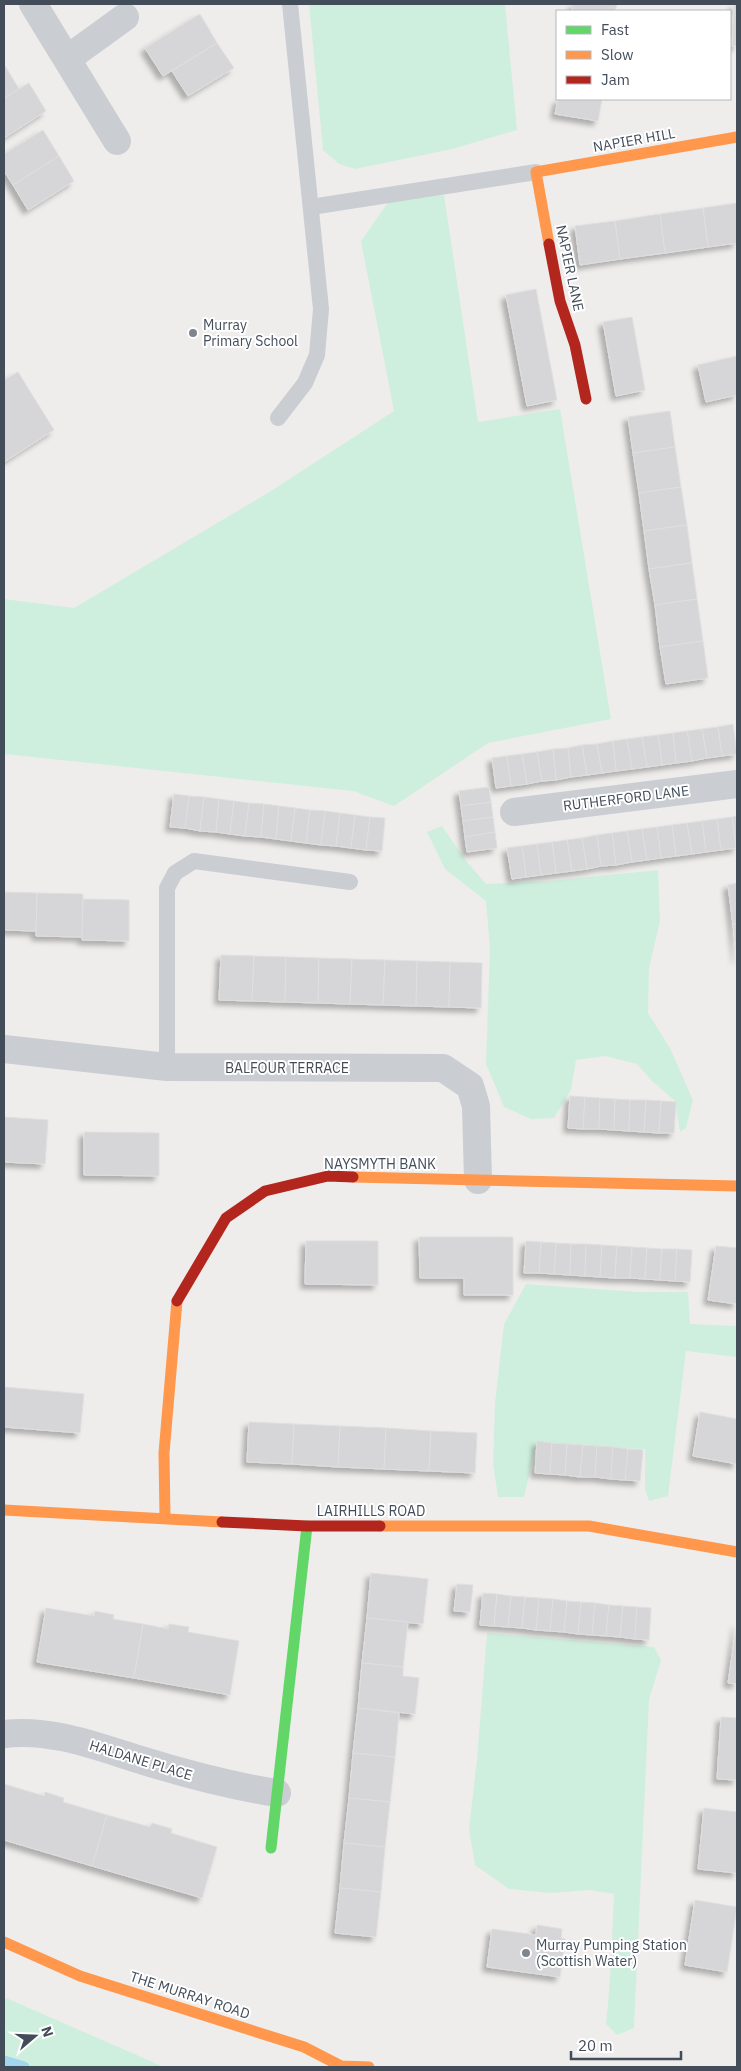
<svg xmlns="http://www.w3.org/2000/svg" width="741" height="2071" viewBox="0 0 741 2071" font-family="'IBM Plex Sans',sans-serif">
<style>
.green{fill:#cfefde}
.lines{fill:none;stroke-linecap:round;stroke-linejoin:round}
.stream{stroke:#a2d6ee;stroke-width:11}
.building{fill:#d6d6d8;stroke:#dfdfdf;filter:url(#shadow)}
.lane{stroke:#cacdd1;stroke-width:16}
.street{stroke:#cacdd1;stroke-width:28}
.fast{stroke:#63d668;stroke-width:11}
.slow{stroke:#ff974d;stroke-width:11}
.jam{stroke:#b3261e;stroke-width:11}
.poi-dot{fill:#7f858d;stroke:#fff;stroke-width:2}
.labels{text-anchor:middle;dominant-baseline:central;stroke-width:4;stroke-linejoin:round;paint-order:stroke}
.street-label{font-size:14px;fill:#434d5a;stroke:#fff}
.poi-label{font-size:14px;fill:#434d5a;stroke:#fff;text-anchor:start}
</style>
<defs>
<filter id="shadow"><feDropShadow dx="-4.5" dy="4.5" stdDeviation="2.5" flood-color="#0004"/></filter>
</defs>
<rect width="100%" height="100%" fill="#eeedec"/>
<g class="green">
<polygon points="309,4 505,4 517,130 452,149 355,169 339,164 323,150"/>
<polygon points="444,195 478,422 560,409 611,719 488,743 394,806 353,791 4,754 4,599 74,608 271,491 394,411 361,241 391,198"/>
<polygon points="442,826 464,858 486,884 549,881 658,870 660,921 649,968 648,1013 670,1048 693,1100 686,1128 680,1132 675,1101 652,1081 637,1064 605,1056 576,1060 571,1090 554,1118 531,1119 504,1107 486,1064 490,949 486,901 445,869 427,832"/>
<polygon points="526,1284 638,1292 688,1292 690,1324 737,1326 737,1357 686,1351 668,1496 649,1501 645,1490 645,1449 536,1445 524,1497 498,1497 493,1464 495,1403 504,1324"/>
<path d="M487 1633 654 1647 661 1660 649 1700 634 2028 617 2035 606 2024C611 1981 612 1938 614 1894L590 1890 551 1893 509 1889 475 1865 469 1829 477 1759Z"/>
<polygon points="4,1997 164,2067 4,2067"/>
</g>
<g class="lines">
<polyline class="stream" points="4,2061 24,2067"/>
</g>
<g class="building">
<polygon points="573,4 617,4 615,11 572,11"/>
<polygon points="734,4 737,4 737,46 732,46"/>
<polygon points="200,14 217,43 163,76 145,48"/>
<polygon points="217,43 234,68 188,96 172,71"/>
<polygon points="4,64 19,89 4,98"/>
<polygon points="29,83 46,111 4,138 4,98"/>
<polygon points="558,99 602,99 598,121 555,114"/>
<polygon points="43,130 59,156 13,185 4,171 4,154"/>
<polygon points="59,156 74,181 28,210 13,185"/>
<polygon points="737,203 737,243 708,247 703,208"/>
<polygon points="703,208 708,247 665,253 660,214"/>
<polygon points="660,214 665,253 620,259 615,221"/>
<polygon points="615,221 620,259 580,265 575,226"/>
<polygon points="536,289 557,400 527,406 506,295"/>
<polygon points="632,317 645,390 616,396 603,322"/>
<polygon points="737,356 737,395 706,402 698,365"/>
<polygon points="18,372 54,430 4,462 4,380"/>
<polygon points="670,411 675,447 633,453 628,417"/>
<polygon points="675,447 681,487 639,493 633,453"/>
<polygon points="681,487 687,525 644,531 639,493"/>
<polygon points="687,525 692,563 649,569 644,531"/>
<polygon points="692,563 697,599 655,605 649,569"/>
<polygon points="697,599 703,641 660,647 655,605"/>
<polygon points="703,641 708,678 666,684 660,647"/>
<polygon points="733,724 737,754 722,756 718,727"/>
<polygon points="718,727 722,756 707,758 702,729"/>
<polygon points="702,729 707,758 692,761 687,731"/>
<polygon points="687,731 692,761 676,763 673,733"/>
<polygon points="673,733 676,763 662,765 658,735"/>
<polygon points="658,735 662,765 647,767 642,737"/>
<polygon points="642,737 647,767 632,769 627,739"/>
<polygon points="627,739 632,769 616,771 613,741"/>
<polygon points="613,741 616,771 602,773 597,744"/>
<polygon points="597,744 602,773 587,775 582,745"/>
<polygon points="582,745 587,775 571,777 568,748"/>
<polygon points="568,748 571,777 556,780 553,749"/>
<polygon points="553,749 556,780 542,781 537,752"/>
<polygon points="537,752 542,781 527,784 522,754"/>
<polygon points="522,754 527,784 511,786 507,756"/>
<polygon points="507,756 511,786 496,788 492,758"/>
<polygon points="489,787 491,802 461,806 459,791"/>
<polygon points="174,794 189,796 185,828 170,827"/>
<polygon points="189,796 204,797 200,831 185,828"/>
<polygon points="204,797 219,799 216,832 200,831"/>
<polygon points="219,799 234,801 230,834 216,832"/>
<polygon points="234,801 249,803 245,836 230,834"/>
<polygon points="491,802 493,817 463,821 461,806"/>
<polygon points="249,803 264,804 261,837 245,836"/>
<polygon points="264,804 279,806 276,839 261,837"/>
<polygon points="279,806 295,808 291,841 276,839"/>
<polygon points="295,808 310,810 306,843 291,841"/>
<polygon points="310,810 325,811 321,845 306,843"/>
<polygon points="325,811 340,813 336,846 321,845"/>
<polygon points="340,813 355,815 351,848 336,846"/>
<polygon points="355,815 370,817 366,850 351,848"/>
<polygon points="737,816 737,848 736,848 732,817"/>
<polygon points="370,817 385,818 382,851 366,850"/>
<polygon points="493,817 495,832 465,837 463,821"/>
<polygon points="732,817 736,848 721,850 717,819"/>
<polygon points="717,819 721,850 706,852 702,821"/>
<polygon points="702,821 706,852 692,854 687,823"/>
<polygon points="687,823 692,854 676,856 672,825"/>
<polygon points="672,825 676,856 661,858 657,827"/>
<polygon points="657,827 661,858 647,860 642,829"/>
<polygon points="642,829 647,860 632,862 627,831"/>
<polygon points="627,831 632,862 616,865 612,833"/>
<polygon points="495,832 497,848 467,852 465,837"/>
<polygon points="612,833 616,865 601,866 597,835"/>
<polygon points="597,835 601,866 587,869 582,838"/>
<polygon points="582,838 587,869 572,871 567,840"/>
<polygon points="567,840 572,871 556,873 552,842"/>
<polygon points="552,842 556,873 541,875 537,844"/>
<polygon points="537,844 541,875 526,877 522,846"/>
<polygon points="522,846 526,877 512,879 507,848"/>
<polygon points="737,883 737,924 733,924 728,885"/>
<polygon points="4,892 37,893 36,931 4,930"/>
<polygon points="37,893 83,894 82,937 36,936"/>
<polygon points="83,899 129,900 129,941 82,940"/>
<polygon points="733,924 737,924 737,959"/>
<polygon points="221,955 254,956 252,1001 219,1000"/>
<polygon points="254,956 286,957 285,1002 252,1001"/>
<polygon points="286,957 319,958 318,1003 285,1002"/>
<polygon points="319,958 352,959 350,1004 318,1003"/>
<polygon points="352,959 385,960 383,1005 350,1004"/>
<polygon points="385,960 417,961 416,1006 383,1005"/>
<polygon points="417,961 450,962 449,1007 416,1006"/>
<polygon points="450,962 482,963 481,1008 449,1007"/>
<polygon points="570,1096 585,1097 583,1129 568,1128"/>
<polygon points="585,1097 600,1098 599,1129 583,1129"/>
<polygon points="600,1098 615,1099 614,1130 599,1129"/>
<polygon points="615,1099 630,1100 629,1131 614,1130"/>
<polygon points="630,1100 646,1100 644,1132 629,1131"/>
<polygon points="646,1100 661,1101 659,1133 644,1132"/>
<polygon points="661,1101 676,1102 674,1133 659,1133"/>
<polygon points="4,1117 48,1120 45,1164 4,1162"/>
<polygon points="84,1132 159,1133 159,1176 84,1175"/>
<polygon points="419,1237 513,1237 513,1295 464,1295 464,1278 420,1278"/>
<polygon points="306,1241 378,1241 378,1285 305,1284"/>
<polygon points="526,1241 541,1242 539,1273 524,1273"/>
<polygon points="541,1242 556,1243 554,1274 539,1273"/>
<polygon points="556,1243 571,1244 570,1275 554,1274"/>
<polygon points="571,1244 586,1244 585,1276 570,1275"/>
<polygon points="586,1244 602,1245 600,1277 585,1276"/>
<polygon points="602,1245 617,1246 615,1278 600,1277"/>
<polygon points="617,1246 632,1247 630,1278 615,1278"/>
<polygon points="716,1246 737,1248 737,1304 708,1300"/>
<polygon points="632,1247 647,1248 645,1279 630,1278"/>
<polygon points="647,1248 662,1249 660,1280 645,1279"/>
<polygon points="662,1249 677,1249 675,1281 660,1280"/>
<polygon points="677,1249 692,1250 690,1282 675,1281"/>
<polygon points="4,1387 84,1394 80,1433 4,1427"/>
<polygon points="700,1412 737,1419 737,1464 693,1456"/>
<polygon points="249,1422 294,1424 292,1464 247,1462"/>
<polygon points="294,1424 340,1426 338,1467 292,1464"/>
<polygon points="340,1426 386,1428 384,1469 338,1467"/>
<polygon points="386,1428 431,1431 429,1471 384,1469"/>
<polygon points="431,1431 477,1433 475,1473 429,1471"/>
<polygon points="537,1441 552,1443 550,1474 535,1473"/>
<polygon points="552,1443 567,1444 565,1475 550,1474"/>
<polygon points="567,1444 583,1445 580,1477 565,1475"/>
<polygon points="583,1445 597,1446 595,1477 580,1477"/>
<polygon points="597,1446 613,1447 611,1479 595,1477"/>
<polygon points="613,1447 628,1449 625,1480 611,1479"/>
<polygon points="628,1449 643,1450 640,1481 625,1480"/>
<polygon points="371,1573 428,1579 423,1624 367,1618"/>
<polygon points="457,1584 473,1585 470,1612 454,1611"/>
<polygon points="483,1593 497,1594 494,1626 480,1625"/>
<polygon points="497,1594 511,1596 508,1627 494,1626"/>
<polygon points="511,1596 525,1597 522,1628 508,1627"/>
<polygon points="525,1597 539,1598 536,1630 522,1628"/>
<polygon points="539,1598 553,1599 550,1631 536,1630"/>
<polygon points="553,1599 567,1601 564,1632 550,1631"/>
<polygon points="567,1601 581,1602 578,1634 564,1632"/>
<polygon points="581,1602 595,1603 592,1635 578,1634"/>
<polygon points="595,1603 609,1605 606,1636 592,1635"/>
<polygon points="609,1605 623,1606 620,1637 606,1636"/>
<polygon points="623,1606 637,1607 635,1639 620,1637"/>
<polygon points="637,1607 651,1608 649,1640 635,1639"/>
<polygon points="46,1608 94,1616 95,1611 114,1615 113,1619 143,1624 134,1678 37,1662"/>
<polygon points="367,1618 408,1622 403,1667 362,1663"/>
<polygon points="737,1623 737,1684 728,1683"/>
<polygon points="143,1624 168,1629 169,1624 189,1627 188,1632 239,1641 230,1695 134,1678"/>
<polygon points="362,1663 403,1667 403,1676 419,1678 415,1714 358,1708"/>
<polygon points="358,1708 399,1713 395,1757 353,1753"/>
<polygon points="721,1717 737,1718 737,1780 717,1779"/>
<polygon points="353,1753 395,1757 390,1802 349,1798"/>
<polygon points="4,1784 44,1796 45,1792 64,1798 63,1802 107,1815 92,1866 4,1840"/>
<polygon points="349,1798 390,1802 385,1847 344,1843"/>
<polygon points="704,1808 737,1812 737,1873 698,1869"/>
<polygon points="107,1815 150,1827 152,1823 172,1829 171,1833 217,1847 202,1898 92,1866"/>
<polygon points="344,1843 385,1847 381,1892 340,1888"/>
<polygon points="340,1888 381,1892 376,1937 335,1933"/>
<polygon points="695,1900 737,1907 727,1972 685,1965"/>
<polygon points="537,1925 562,1929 561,1938 565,1939 560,1977 487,1967 492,1929 536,1935"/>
</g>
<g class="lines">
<g class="lane">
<polyline points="311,207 536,172"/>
<polyline points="278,418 305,383 317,355 321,309 290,4"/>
<polyline points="167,1067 167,888 175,873 194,861 350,882"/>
</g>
<g class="street">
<polyline points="33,4 117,141"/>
<polyline points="67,59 125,17"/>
<polyline points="514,812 737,784"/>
<polyline points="4,1049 167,1067 443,1068 470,1086 476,1106 478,1180"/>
<path d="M4 1734C52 1728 98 1747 144 1761 189 1775 232 1786 277 1793"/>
</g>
<polyline class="fast" points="271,1848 307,1526"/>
<g class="slow">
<polyline points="549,244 536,172 737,137"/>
<polyline points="353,1177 737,1186"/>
<polyline points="4,1510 222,1522"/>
<polyline points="165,1517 164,1453 177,1301"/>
<polyline points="380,1526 589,1526 737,1552"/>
<polyline points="4,1942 80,1976 304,2047 341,2066 369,2067"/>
</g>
<g class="jam">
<polyline points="549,244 560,301 575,345 586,399"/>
<polyline points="177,1301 226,1218 265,1191 328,1176 353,1177"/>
<polyline points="222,1522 307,1526 380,1526"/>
</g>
</g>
<g class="poi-dot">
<circle cx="193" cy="333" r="5"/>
<circle cx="526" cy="1953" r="5"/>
</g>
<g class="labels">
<g class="street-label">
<text transform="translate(634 140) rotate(-10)">NAPIER HILL</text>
<text transform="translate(570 268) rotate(78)">NAPIER LANE</text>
<text transform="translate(626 798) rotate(-7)">RUTHERFORD LANE</text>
<text x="287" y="1068">BALFOUR TERRACE</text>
<text x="380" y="1164">NAYSMYTH BANK</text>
<text x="371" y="1511">LAIRHILLS ROAD</text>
<text transform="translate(141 1760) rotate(17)">HALDANE PLACE</text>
<text transform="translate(190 1995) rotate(18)">THE MURRAY ROAD</text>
</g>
<g class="poi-label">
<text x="203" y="325">Murray<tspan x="203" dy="16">Primary School</tspan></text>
<text x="536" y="1945">Murray Pumping Station<tspan x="536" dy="16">(Scottish Water)</tspan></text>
</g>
</g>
<rect width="741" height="2071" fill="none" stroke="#434d5a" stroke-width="10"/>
<rect x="556" y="10" width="175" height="90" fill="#ffffff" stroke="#b4b8bd"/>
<rect x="566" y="26" width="25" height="8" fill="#63d668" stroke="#b4b8bd"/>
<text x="601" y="35" font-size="15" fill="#434d5a">Fast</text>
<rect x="566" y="51" width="25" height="8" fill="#ff974d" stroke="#b4b8bd"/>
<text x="601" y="60" font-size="15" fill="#434d5a">Slow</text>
<rect x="566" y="76" width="25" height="8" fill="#b3261e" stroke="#b4b8bd"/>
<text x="601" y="85" font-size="15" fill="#434d5a">Jam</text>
<g transform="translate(35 2036) rotate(71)" stroke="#ffffff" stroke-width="4" paint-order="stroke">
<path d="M0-4L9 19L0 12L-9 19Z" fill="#434d5a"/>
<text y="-8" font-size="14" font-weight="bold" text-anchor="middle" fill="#434d5a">N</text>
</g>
<path d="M571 2051v8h110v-8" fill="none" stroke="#434d5a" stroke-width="2.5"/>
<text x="578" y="2051" font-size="15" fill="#434d5a" stroke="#ffffff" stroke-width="4" paint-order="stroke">20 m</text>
</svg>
